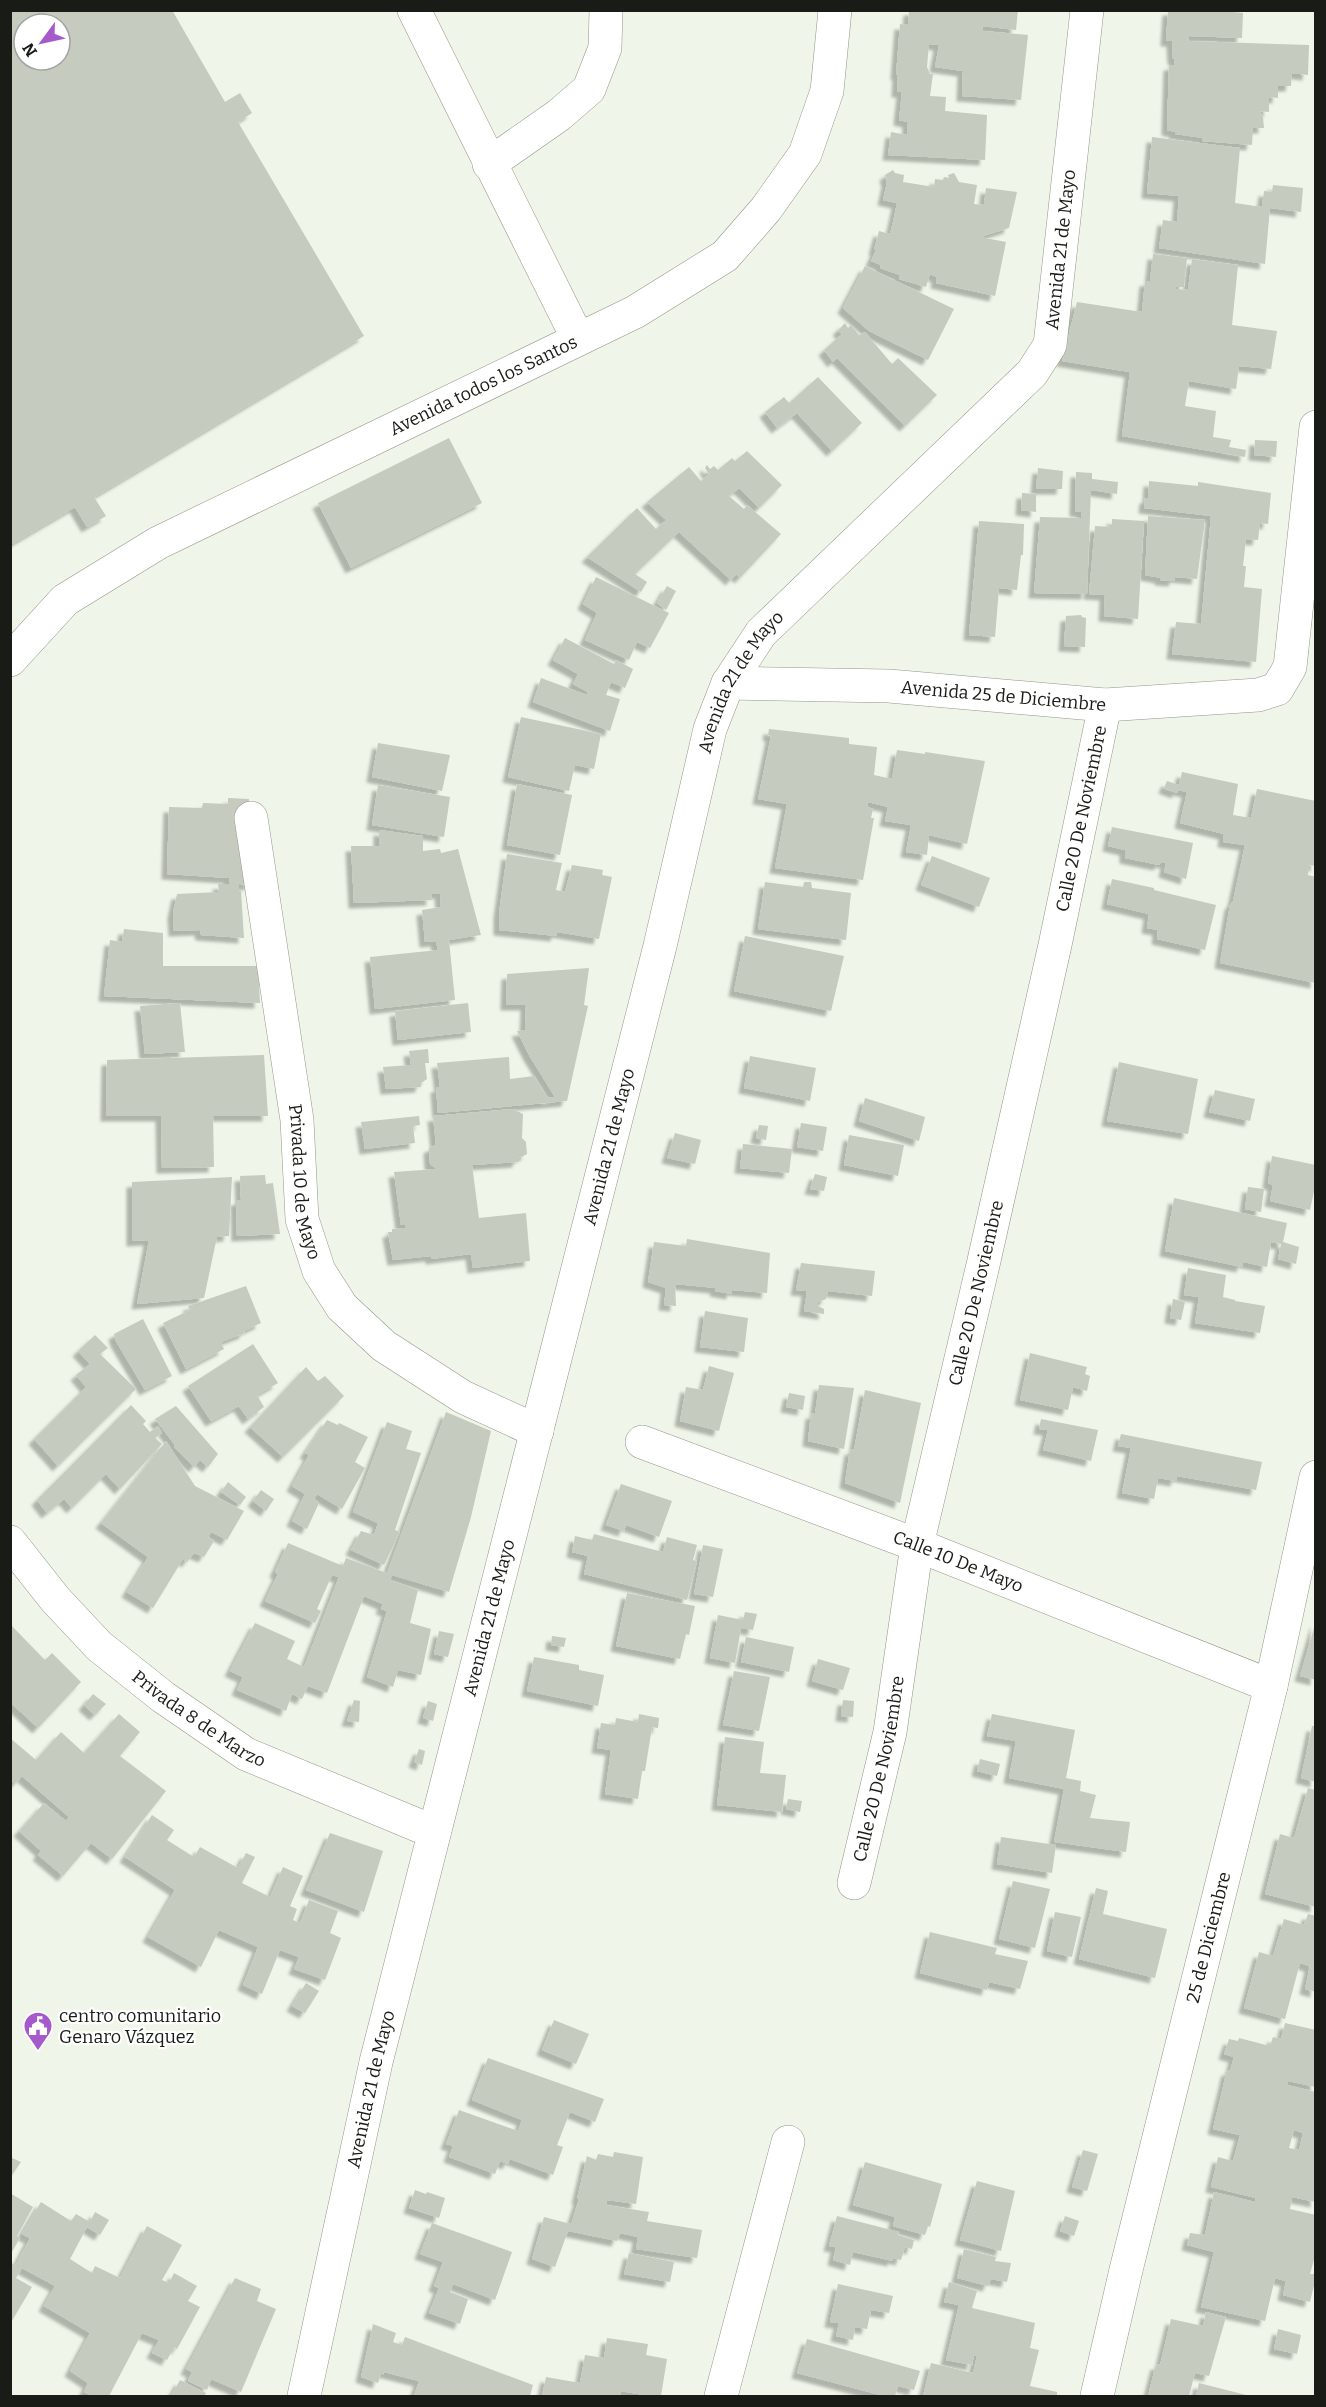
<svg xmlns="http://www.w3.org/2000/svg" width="1326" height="2407" viewBox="0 0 1326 2407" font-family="Bitter,serif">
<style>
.building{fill:#c5cbbe;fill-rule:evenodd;filter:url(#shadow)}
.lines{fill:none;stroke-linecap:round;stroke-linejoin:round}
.minor-casing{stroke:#91978b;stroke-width:34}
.minor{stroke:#fff;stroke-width:33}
.labels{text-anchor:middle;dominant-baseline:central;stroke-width:4.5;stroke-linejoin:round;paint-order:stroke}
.street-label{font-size:18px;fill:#191b16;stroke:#fff}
.poi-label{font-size:18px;fill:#191b16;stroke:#fff;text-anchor:start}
</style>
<defs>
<filter id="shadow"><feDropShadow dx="-5.5" dy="5.5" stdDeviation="1.5" flood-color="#0004"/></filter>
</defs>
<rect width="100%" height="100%" fill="#eff5e8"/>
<g class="building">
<path d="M10 10H172L225 102 240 93 252 113 238 122 364 336 94 497 106 516 87 527 75 507 10 545ZM24 24H60V60H24Z"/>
<polygon points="909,10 1018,10 1016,30 982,26 983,31 1028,35 1021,100 962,96 963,71 935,67 939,45 929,44 927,67 930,74 933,74 930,96 946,97 945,111 987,115 985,160 888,155 891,132 907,135 908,122 899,120 902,92 897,92 898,74 896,75 900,24 908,25"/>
<polygon points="1168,10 1213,10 1243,13 1242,38 1189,36 1188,41 1309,45 1308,75 1292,73 1291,86 1278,86 1278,98 1269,97 1269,112 1259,111 1263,117 1264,128 1253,128 1252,145 1202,141 1203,138 1175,134 1175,132 1167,130 1169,65 1174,65 1175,59 1173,59 1172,41 1166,41"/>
<polygon points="1152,137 1240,148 1235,203 1262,207 1264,191 1272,192 1273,185 1303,188 1301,212 1270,208 1265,264 1159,248 1163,220 1177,222 1179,196 1147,193"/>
<polygon points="893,170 895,173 904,175 903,182 934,187 935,179 943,180 944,177 949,178 948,175 954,173 959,182 977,185 974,204 984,205 986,188 1017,192 1009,228 980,237 1006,242 995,296 936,283 937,277 930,274 926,287 899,279 900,275 880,268 881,265 871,261 876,250 874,250 879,231 890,234 893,222 897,203 883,200 887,182 885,175"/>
<polygon points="1153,254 1187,258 1184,287 1176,287 1176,289 1188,290 1192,259 1238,265 1232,325 1277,331 1271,369 1239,366 1236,389 1189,381 1185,406 1216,411 1213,437 1231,440 1229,447 1246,450 1245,457 1122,436 1130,372 1062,361 1077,302 1142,312 1145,281 1150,281"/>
<polygon points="865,266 954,309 928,360 869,331 843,308"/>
<polygon points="845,323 848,328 851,325 859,335 865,332 892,364 898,358 937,395 905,426 837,358 833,362 824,350 842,334 838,330"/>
<polygon points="818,377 862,423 832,451 797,413 777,428 765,412 784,397 789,403"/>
<polygon points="449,438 482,503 351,568 318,503"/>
<polygon points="1255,440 1277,441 1276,457 1254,455"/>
<polygon points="747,451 782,485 759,508 739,488 729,496 744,509 747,505 781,534 740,578 736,574 731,580 679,532 635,574 647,582 641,592 587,557 637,508 656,529 666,520 647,502 689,467 701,481 709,474 705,468 707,465 710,469 714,466 718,470 732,458 735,461"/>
<polygon points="1038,468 1063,471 1062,489 1036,489"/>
<polygon points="1076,472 1092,473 1092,479 1118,482 1117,494 1091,490 1087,594 1034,593 1040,517 1081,518 1082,512 1075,511"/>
<polygon points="1149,481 1198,486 1198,482 1271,493 1268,524 1260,523 1258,540 1246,539 1243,566 1246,566 1244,587 1262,589 1256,662 1172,654 1176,622 1201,624 1211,516 1144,508 1145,498 1148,498"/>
<polygon points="1022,493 1036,494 1036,512 1021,510"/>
<polygon points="1148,516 1205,520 1197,579 1175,577 1174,581 1160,580 1161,578 1145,575"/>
<polygon points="1112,519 1144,521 1138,619 1104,616 1105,595 1089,594 1095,526 1112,527"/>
<polygon points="979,521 1024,524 1023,555 1021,555 1017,590 999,588 995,637 969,635"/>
<polygon points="596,577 669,613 650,648 637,642 629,660 585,640 597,613 583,604"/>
<polygon points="667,586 676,591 666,610 657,603"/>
<polygon points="1081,615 1082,617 1086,618 1085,647 1064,646 1066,616"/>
<polygon points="565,638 614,664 616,660 633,669 625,688 611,682 606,695 620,699 610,731 533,702 541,678 587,695 588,692 573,684 578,674 553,660"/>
<polygon points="521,717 601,734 594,769 575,765 569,791 508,777"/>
<polygon points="769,729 849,738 849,744 877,747 874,775 892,779 897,750 925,754 925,752 985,761 967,844 929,835 927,855 906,852 911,825 885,821 888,807 868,802 867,807 873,809 871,818 874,818 863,880 775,868 787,804 758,799 771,736 768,735"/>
<polygon points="378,743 450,755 442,791 372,777"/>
<polygon points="1182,772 1238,784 1233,815 1251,818 1257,789 1316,801 1316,866 1309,865 1308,875 1316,877 1316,983 1220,963 1230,905 1233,901 1245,845 1223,842 1224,834 1180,823 1187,792 1178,790 1177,793 1164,788 1167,781 1179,785"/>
<polygon points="517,784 572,795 560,855 507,845"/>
<polygon points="378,785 450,797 444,837 372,825"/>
<polygon points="228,798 249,799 250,885 239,884 239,890 241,891 244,938 201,935 200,930 174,931 173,913 177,894 219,892 218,884 230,884 229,878 167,874 169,807 202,808 203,803 228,804"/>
<polygon points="1112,827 1193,843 1186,879 1164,872 1166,863 1161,862 1159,865 1125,858 1125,850 1108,846"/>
<polygon points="379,830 423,836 423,851 440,849 441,853 458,849 481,935 449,940 455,1000 375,1009 370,957 438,950 436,941 425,942 422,910 441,907 440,893 431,894 432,900 354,903 351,846 379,846"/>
<polygon points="507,854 562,863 556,890 565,892 572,865 603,870 602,875 612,877 599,939 557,932 556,936 499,930 499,913"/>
<polygon points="932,856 990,878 979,907 921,885"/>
<polygon points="1112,879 1154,888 1154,890 1216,905 1205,950 1157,939 1158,930 1147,928 1149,914 1107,904"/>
<polygon points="765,882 803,887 804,882 811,882 812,888 851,893 846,940 758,929"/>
<polygon points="124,929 163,933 163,966 258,966 260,1003 104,996 110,940 122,942"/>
<polygon points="745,936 844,956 831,1011 734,991"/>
<polygon points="589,968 584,1005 588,1006 567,1101 438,1113 436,1087 440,1087 437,1063 509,1057 510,1079 534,1076 548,1098 555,1097 529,1055 517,1031 525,1030 526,1005 506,1005 507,974"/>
<polygon points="180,1003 185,1052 145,1054 140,1006"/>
<polygon points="468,1003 471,1032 398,1040 395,1011"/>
<polygon points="428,1049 429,1063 425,1063 427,1079 421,1083 421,1087 386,1089 383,1067 411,1065 409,1051"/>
<polygon points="264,1055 268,1116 213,1116 214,1167 162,1168 161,1116 106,1116 107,1060"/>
<polygon points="750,1056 816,1068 810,1101 744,1088"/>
<polygon points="1119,1062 1198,1079 1188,1134 1107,1121"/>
<polygon points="1215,1090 1255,1099 1250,1121 1209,1112"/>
<polygon points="865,1098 925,1117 919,1141 859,1121"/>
<polygon points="513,1109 523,1114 522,1138 526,1142 527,1154 518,1159 518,1162 472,1165 479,1218 526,1213 530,1261 473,1268 471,1254 431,1259 431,1256 393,1260 388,1232 392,1232 392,1229 405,1228 405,1225 401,1225 394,1172 437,1169 430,1164 429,1148 436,1145 433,1116"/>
<polygon points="419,1116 420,1125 413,1126 415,1143 365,1149 361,1122"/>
<polygon points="801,1123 827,1127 823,1151 797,1147"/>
<polygon points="759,1125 768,1126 766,1140 756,1138"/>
<polygon points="675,1133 701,1140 695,1164 667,1158"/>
<polygon points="849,1135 904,1145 898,1176 844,1165"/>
<polygon points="743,1144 792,1149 789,1173 740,1168"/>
<polygon points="1272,1156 1316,1165 1316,1182 1310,1210 1270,1201 1273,1185 1268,1183"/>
<polygon points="815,1174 827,1177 824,1191 810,1189"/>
<polygon points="265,1175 266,1184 273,1183 280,1234 237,1236 236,1200 241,1200 240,1176"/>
<polygon points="232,1177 229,1236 217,1237 204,1298 137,1304 149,1240 132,1241 132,1182"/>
<polygon points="1248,1187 1264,1189 1261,1212 1245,1209"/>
<polygon points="1174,1198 1287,1223 1283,1242 1299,1247 1296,1264 1278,1259 1281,1244 1271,1242 1267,1267 1243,1262 1242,1267 1165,1251"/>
<polygon points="687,1239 770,1253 767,1293 732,1290 732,1294 715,1291 716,1288 675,1284 676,1306 664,1305 666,1288 648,1282 654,1242 686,1246"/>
<polygon points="801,1263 875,1271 872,1296 828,1291 826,1299 818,1302 818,1306 824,1309 824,1314 804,1311 807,1291 796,1290"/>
<polygon points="1188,1268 1226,1275 1223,1297 1235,1300 1235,1301 1265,1306 1260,1333 1195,1323 1199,1297 1184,1295"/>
<polygon points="246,1286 261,1323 244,1331 245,1333 221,1342 224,1349 186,1369 163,1323 190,1310 188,1306"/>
<polygon points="1173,1299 1185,1302 1181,1320 1170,1318"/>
<polygon points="705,1311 748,1318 744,1352 700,1347"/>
<polygon points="143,1319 172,1376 145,1390 116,1341 114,1334"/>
<polygon points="95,1335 108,1348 100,1354 136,1389 58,1466 34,1439 86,1387 76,1375 90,1364 78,1351"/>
<polygon points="253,1344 278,1383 257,1395 264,1407 248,1419 239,1406 211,1421 188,1386"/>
<polygon points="1030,1353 1087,1367 1085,1374 1090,1376 1087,1391 1073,1387 1068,1410 1020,1400"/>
<polygon points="709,1366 734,1373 719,1431 680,1421 686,1387 703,1390"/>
<polygon points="306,1367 318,1381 325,1376 344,1396 283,1457 250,1427"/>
<polygon points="819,1385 854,1388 844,1449 808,1441 811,1413 815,1414"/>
<polygon points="865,1390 921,1403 900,1503 845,1483 850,1449 854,1450"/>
<polygon points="789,1393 805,1396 803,1410 786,1407"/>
<polygon points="131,1405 146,1421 143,1424 150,1432 158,1426 162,1433 155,1438 162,1444 120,1489 106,1474 72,1508 64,1499 47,1513 37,1500"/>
<polygon points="176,1406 218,1454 208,1467 200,1460 194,1467 174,1447 175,1445 155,1419"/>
<polygon points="446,1412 491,1431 471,1517 449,1592 392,1575 390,1580 418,1590 410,1623 431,1629 421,1675 398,1670 393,1687 367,1677 387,1611 381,1609 383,1604 364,1596 327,1693 308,1686 302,1699 292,1694 286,1711 237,1690 243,1677 230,1671 255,1623 295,1641 287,1659 304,1667 339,1577 332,1575 317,1609 321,1611 315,1623 265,1601 278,1574 275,1572 288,1543 343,1566 346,1558 387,1573"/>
<polygon points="1041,1419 1098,1430 1091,1461 1043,1450 1048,1430 1039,1429"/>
<polygon points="327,1420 338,1425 339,1423 368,1437 355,1462 365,1468 342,1509 317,1494 314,1499 319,1503 307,1529 292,1521 305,1494 292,1486 309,1455 305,1453"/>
<polygon points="387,1422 412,1431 406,1449 421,1453 395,1530 400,1532 384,1565 351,1550 361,1531 374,1535 378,1523 353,1512"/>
<polygon points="1121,1434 1262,1462 1256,1490 1177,1476 1176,1481 1158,1478 1154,1499 1122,1493 1131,1448 1118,1446"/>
<polygon points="166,1441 195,1486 244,1511 227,1540 211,1532 208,1537 214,1541 204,1557 194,1553 187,1562 183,1559 153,1608 127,1592 148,1557 101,1523"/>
<polygon points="228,1482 246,1497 240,1505 221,1492"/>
<polygon points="621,1484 672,1501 659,1537 626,1525 624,1531 606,1525"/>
<polygon points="261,1490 274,1499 266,1511 253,1501"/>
<polygon points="594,1534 663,1552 667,1537 697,1545 693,1560 697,1561 687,1600 584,1574 588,1556 572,1552 575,1536 592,1540"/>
<polygon points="703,1545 723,1549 713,1597 694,1594"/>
<polygon points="627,1593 695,1606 689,1635 686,1634 680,1659 616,1646"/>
<polygon points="745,1612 757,1614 753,1630 741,1628 735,1663 710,1658 718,1615 743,1620"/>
<polygon points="1316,1621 1316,1680 1300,1676"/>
<polygon points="10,1624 45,1660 52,1653 81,1682 38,1728 10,1702"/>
<polygon points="439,1631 454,1634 448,1657 434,1654"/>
<polygon points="552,1636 566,1638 564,1647 551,1645"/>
<polygon points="746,1637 794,1647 789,1672 741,1662"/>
<polygon points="534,1657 579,1665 579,1670 604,1675 598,1706 527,1691"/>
<polygon points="818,1659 850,1668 843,1690 812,1681"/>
<polygon points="734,1671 770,1677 759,1731 723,1725"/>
<polygon points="93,1694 106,1704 95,1715 84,1705"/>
<polygon points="354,1700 360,1701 359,1722 347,1721"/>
<polygon points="843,1700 854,1701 853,1717 841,1716"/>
<polygon points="428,1701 437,1704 433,1721 423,1718"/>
<polygon points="119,1714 140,1732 120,1756 166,1791 112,1859 91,1843 63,1876 38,1855 41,1851 19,1831 44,1803 66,1821 69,1817 22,1776 15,1784 10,1779 10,1738 36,1760 61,1732 84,1753"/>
<polygon points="639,1714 659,1718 658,1728 652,1727 645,1771 642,1771 638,1799 605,1794 611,1750 597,1748 601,1723 615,1725 616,1718 638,1722"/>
<polygon points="992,1714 1075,1730 1066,1778 1081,1781 1080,1791 1096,1795 1090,1818 1130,1822 1126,1852 1054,1842 1064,1789 1009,1778 1016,1741 987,1736"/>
<polygon points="1312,1726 1316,1726 1316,1782 1301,1778"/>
<polygon points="725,1737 764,1742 760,1773 786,1775 782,1812 717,1805"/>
<polygon points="419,1749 425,1751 422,1765 414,1762"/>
<polygon points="980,1759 1000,1764 997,1776 977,1771"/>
<polygon points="1308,1788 1316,1790 1316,1907 1265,1894 1280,1834 1294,1838"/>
<polygon points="788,1799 802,1801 800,1812 786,1809"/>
<polygon points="152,1815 174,1830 167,1840 194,1857 200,1847 238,1868 246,1853 255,1857 242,1883 270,1897 283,1867 303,1876 290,1906 297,1909 293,1920 300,1923 309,1900 338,1911 330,1933 341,1938 325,1980 294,1969 299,1957 280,1950 262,1994 243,1985 258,1947 219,1930 201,1967 148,1937 175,1890 125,1857"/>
<polygon points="330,1833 383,1851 364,1912 306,1890"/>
<polygon points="1001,1837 1056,1845 1052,1873 997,1864"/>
<polygon points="1013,1881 1050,1889 1035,1948 999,1939"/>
<polygon points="1096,1888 1108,1891 1103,1914 1167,1929 1155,1978 1079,1959"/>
<polygon points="1055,1912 1081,1917 1072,1957 1047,1951"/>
<polygon points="1308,1914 1316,1916 1316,1992 1305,1989 1310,1966 1300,1963 1285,2019 1244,2008 1259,1952 1273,1956 1284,1919 1304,1925"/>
<polygon points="930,1932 997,1948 995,1954 1028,1961 1020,1989 989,1982 987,1990 920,1973"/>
<polygon points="306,1983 319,1991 305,2013 292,2006"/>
<polygon points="554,2020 589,2034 576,2064 542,2050"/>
<path d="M1285 2023 1316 2030V2087L1288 2081 1287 2085 1316 2092V2202L1292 2197 1290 2209 1316 2215V2253L1310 2274H1316V2277L1310 2302 1283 2295 1286 2281 1275 2278 1265 2321 1201 2307 1214 2252 1187 2245 1190 2233 1205 2235 1214 2192 1255 2202 1256 2198 1211 2187 1218 2157 1233 2161 1240 2135 1213 2129 1227 2070 1230 2071 1234 2057 1224 2054 1229 2039 1238 2041 1239 2038 1270 2046 1273 2037 1281 2039ZM1294 2130 1303 2133 1299 2150 1289 2148Z"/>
<polygon points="488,2058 604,2099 595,2122 570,2112 557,2145 563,2147 553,2175 510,2159 508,2164 500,2161 495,2174 449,2157 453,2146 446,2144 459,2110 518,2131 522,2120 472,2100"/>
<polygon points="1083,2150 1098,2154 1087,2191 1072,2187"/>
<polygon points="614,2152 643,2157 636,2204 607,2200 606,2205 649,2212 647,2221 702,2230 697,2258 636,2249 638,2237 620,2233 617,2241 568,2231 555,2267 532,2259 544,2217 571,2224 579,2199 577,2199 587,2156 596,2160 598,2154 613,2157"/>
<polygon points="10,2157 21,2162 10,2178"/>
<polygon points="865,2162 942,2184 930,2227 928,2226 925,2235 893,2226 895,2217 853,2205"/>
<polygon points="977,2181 1015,2191 1001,2251 960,2240"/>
<polygon points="415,2190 426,2194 427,2192 445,2198 439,2218 409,2208"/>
<polygon points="10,2193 33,2207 17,2236 20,2238 10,2255"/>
<polygon points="41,2202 71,2221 76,2214 90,2222 95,2212 109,2220 100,2235 87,2227 70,2259 92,2273 95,2266 120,2278 147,2226 182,2245 162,2280 169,2283 174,2273 197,2286 188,2301 200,2307 177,2349 174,2347 167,2360 152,2353 159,2340 142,2333 109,2396 93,2396 84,2392 88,2383 70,2371 90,2333 44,2306 55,2286 22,2268 16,2278 32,2287 10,2324 10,2262 16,2265 30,2238 22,2234"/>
<polygon points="837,2216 899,2232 898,2235 914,2240 912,2249 905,2247 901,2260 893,2258 893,2261 853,2252 850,2265 833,2260 836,2247 829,2246"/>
<polygon points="1065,2216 1079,2221 1074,2236 1060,2231"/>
<polygon points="432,2223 512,2252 495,2300 453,2284 450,2292 468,2299 460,2324 429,2313 439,2288 434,2286 443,2262 420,2254"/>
<polygon points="964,2249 996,2257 995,2261 1011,2263 1007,2282 991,2279 988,2286 957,2278"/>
<polygon points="629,2253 674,2262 670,2282 624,2274"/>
<polygon points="235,2278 261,2289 257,2301 276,2309 241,2392 211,2379 207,2390 188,2381 192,2372 186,2369"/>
<polygon points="949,2282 977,2291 972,2308 1035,2323 1030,2348 1039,2350 1030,2386 1057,2392 1057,2396 923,2396 931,2363 973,2373 977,2356 974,2355 972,2365 946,2360 959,2305 944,2302"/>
<polygon points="838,2284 893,2296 889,2313 871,2310 867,2329 855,2327 853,2340 836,2336 839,2323 830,2322"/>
<polygon points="1206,2312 1226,2317 1209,2376 1195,2373 1189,2396 1148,2396 1156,2364 1160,2365 1171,2319 1203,2326"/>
<polygon points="373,2324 396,2333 393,2342 402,2345 405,2337 533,2385 530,2396 414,2396 419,2381 384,2372 384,2375 381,2373 378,2383 361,2377"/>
<polygon points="1278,2329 1301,2335 1297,2354 1274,2349"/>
<polygon points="607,2338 648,2344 646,2355 667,2359 661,2396 649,2396 621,2391 620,2396 542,2396 546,2377 580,2383 585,2355 604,2358"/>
<polygon points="807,2339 920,2371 914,2390 898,2386 895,2396 884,2396 797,2373"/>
<polygon points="180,2380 206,2393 204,2396 171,2396"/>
<polygon points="1199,2383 1250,2396 1196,2396"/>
</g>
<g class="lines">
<g class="minor-casing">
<g id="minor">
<polyline points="414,10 578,339"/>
<polyline points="489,164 559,115 589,89 605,48 606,10"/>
<path id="s1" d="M10 660 65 600 158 543 635 312 725 256 766 209 805 154 827 91 835 10"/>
<path id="s2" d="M728 683 889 686 1105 705 1258 695 1277 689 1290 667 1316 427"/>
<path id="s3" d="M251 818 297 1120 302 1219 319 1271 342 1307 384 1346 463 1397 537 1431"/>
<path id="s4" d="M642 1442 917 1545 1271 1686"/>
<path id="s5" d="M10 1542 55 1599 99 1646 163 1697 246 1754 434 1832"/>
<path id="s6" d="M854 1883 890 1732 917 1545 983 1265 1055 945 1105 705"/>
<path id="s7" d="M304 2396 376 2062 660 946 710 729 728 683 761 633 1032 373 1050 345 1087 10"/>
<polyline points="721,2396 788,2142"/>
<path id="s8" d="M1097 2396 1126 2270 1271 1686 1316 1477"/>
</g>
</g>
<use href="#minor" class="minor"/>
</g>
<defs>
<g id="civic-pin" transform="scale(1.5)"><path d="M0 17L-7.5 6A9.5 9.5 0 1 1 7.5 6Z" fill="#a559cb" stroke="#fff"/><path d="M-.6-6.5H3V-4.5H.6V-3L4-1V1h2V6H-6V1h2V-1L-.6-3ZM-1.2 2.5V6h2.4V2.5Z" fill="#fff"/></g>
</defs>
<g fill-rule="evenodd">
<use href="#civic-pin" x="38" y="2026"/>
</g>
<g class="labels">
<g class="street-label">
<text stroke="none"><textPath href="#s7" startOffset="2330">Avenida 21 de Mayo</textPath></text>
<text stroke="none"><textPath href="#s1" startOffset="552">Avenida todos los Santos</textPath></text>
<text stroke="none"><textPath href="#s7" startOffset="1772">Avenida 21 de Mayo</textPath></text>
<text stroke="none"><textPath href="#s2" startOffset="276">Avenida 25 de Diciembre</textPath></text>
<text stroke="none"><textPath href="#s6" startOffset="1089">Calle 20 De Noviembre</textPath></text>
<text stroke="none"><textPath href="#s7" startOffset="1286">Avenida 21 de Mayo</textPath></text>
<text stroke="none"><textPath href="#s3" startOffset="368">Privada 10 de Mayo</textPath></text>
<text stroke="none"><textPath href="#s6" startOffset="603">Calle 20 De Noviembre</textPath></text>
<text stroke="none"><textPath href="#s4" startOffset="338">Calle 10 De Mayo</textPath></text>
<text stroke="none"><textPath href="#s7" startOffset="800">Avenida 21 de Mayo</textPath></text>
<text stroke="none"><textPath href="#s5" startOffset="261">Privada 8 de Marzo</textPath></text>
<text stroke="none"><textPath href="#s6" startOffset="117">Calle 20 De Noviembre</textPath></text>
<text stroke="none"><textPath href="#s8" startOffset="472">25 de Diciembre</textPath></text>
<text stroke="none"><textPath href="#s7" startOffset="314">Avenida 21 de Mayo</textPath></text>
</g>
<g class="poi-label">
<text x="59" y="2016">centro comunitario<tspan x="59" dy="21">Genaro Vázquez</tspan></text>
</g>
</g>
<rect width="1326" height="2407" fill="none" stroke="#191b16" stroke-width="24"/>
<g transform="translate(42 42) rotate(237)"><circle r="28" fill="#ffffff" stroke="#a3a4a2" stroke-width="1.5"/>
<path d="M0-4.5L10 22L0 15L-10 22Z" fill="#a559cb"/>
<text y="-9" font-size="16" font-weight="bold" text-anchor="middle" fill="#191b16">N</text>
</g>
</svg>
